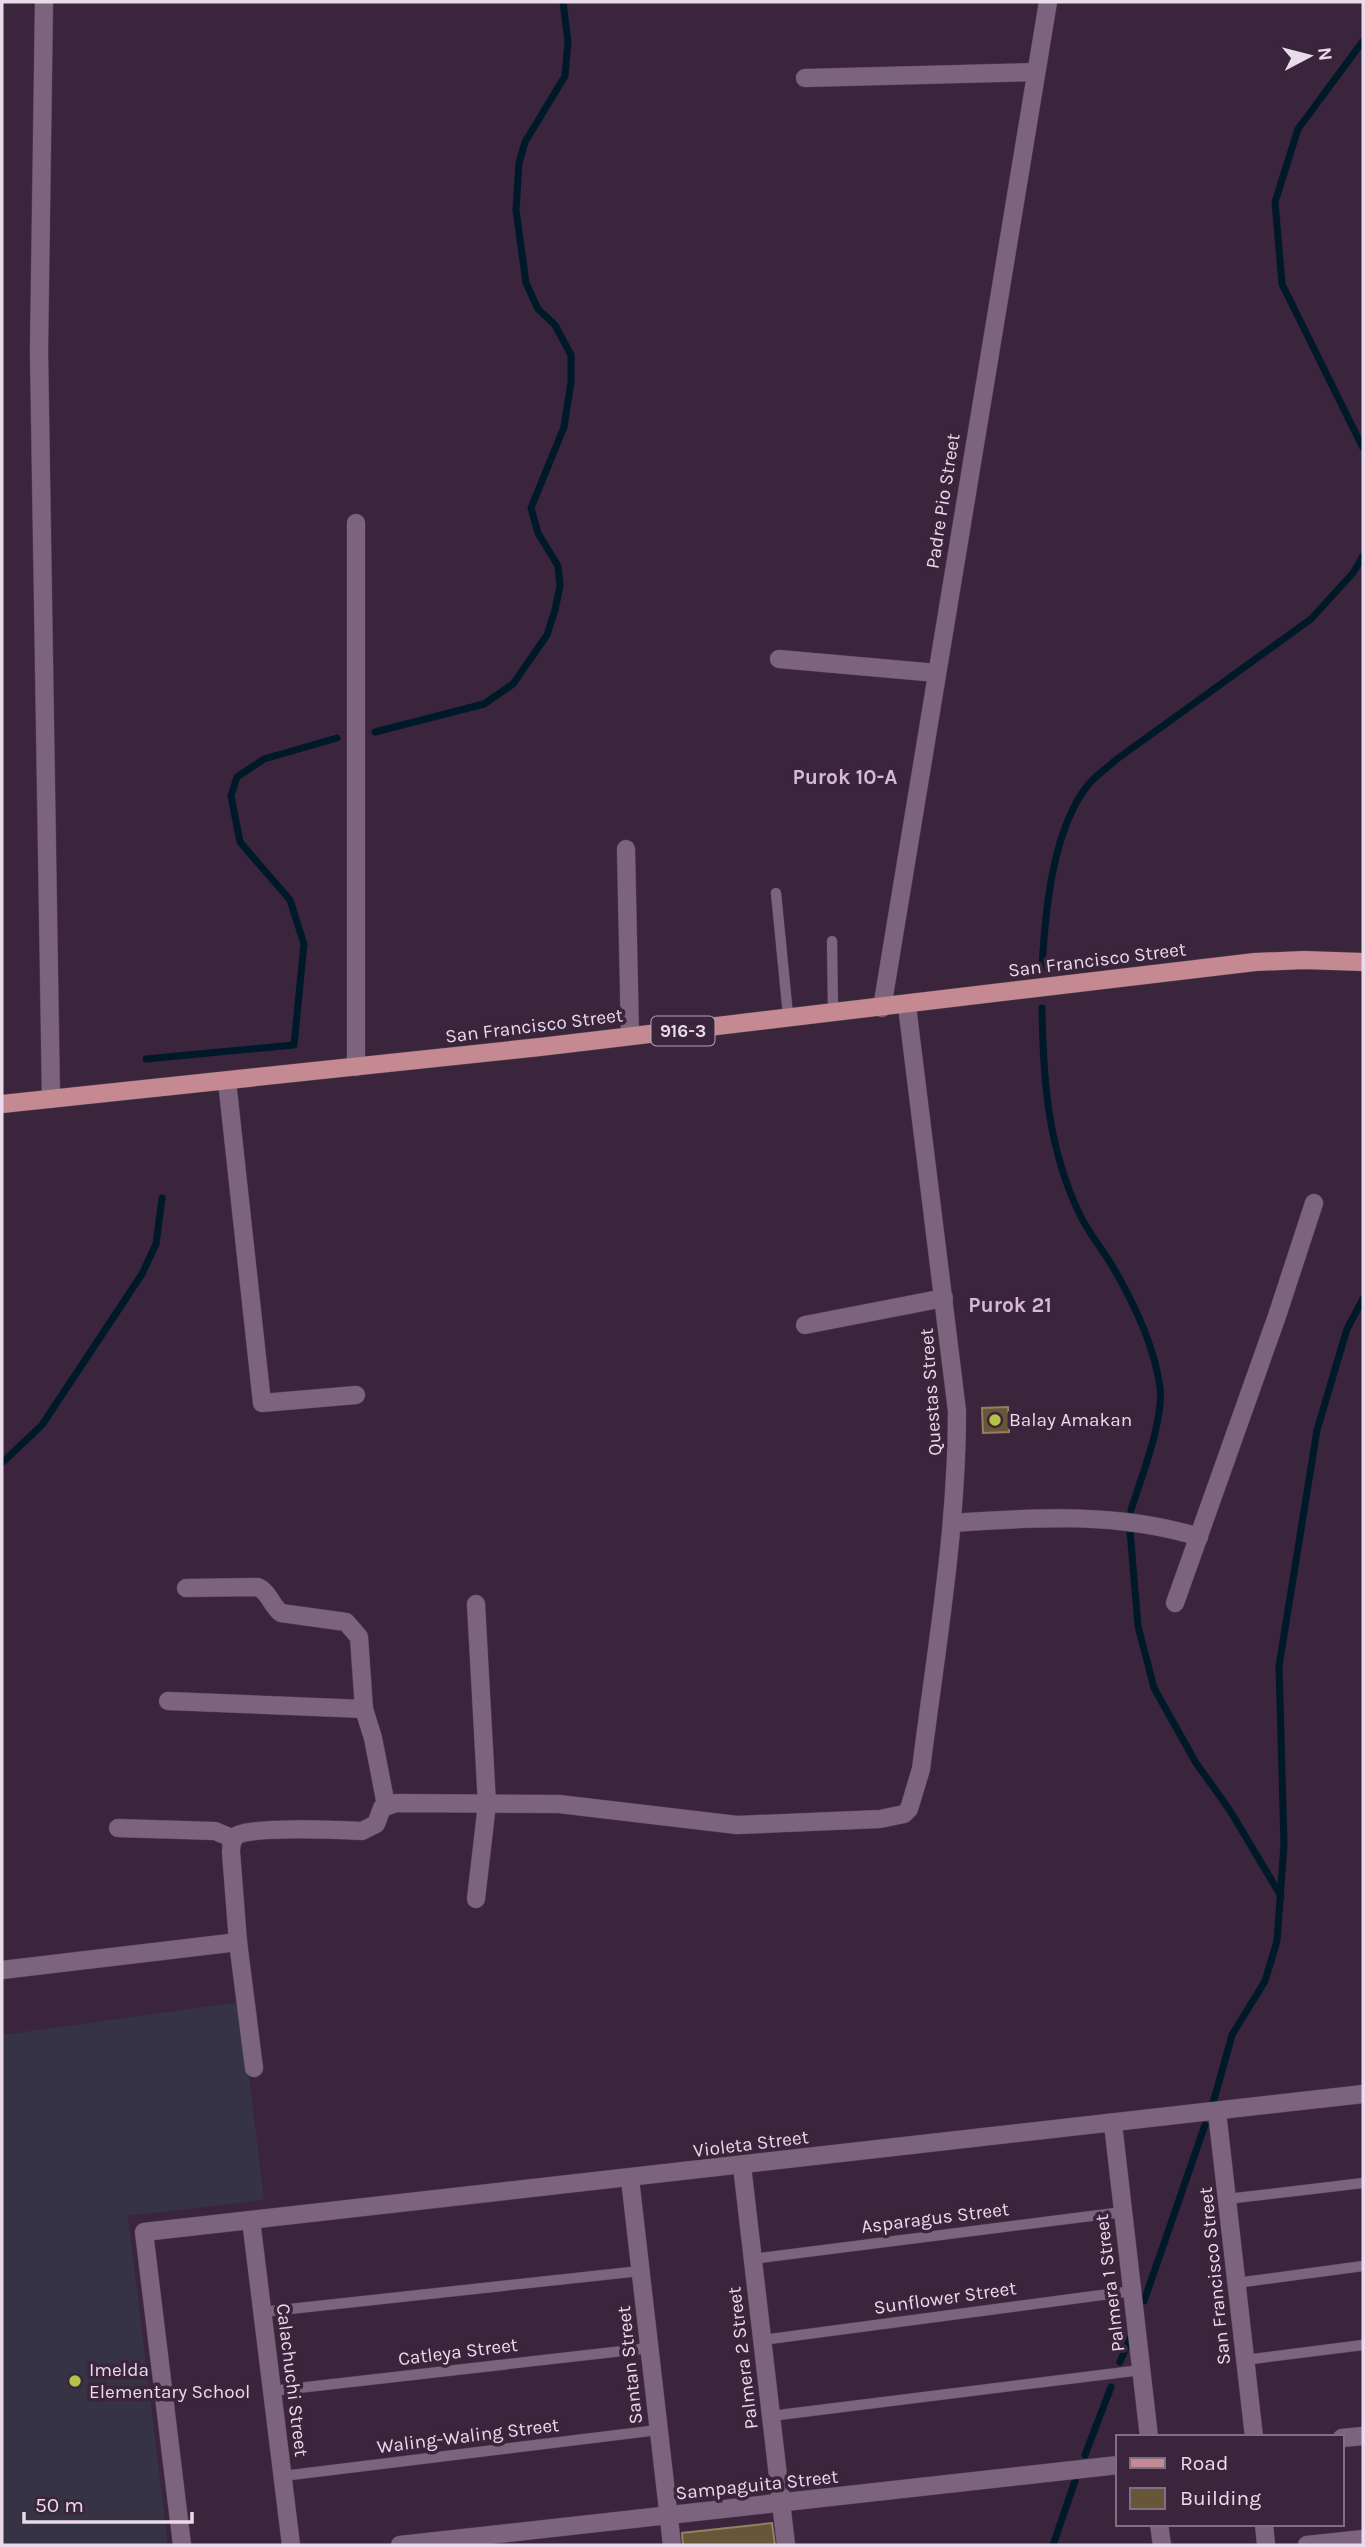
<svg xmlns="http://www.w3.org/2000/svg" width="1365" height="2547" viewBox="0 0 1365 2547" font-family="Karla,sans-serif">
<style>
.education{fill:#353344}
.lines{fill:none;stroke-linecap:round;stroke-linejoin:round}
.stream{stroke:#001929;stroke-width:7}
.building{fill:#685639;stroke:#938062;stroke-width:2}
.lane-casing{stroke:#544356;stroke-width:11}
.street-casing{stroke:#544356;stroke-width:19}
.primary-casing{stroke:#544356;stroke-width:19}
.lane{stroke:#7c647e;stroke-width:10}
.street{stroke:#7c647e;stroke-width:18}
.primary{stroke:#c58a91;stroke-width:18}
.poi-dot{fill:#b3c24b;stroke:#3a253c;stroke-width:2.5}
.labels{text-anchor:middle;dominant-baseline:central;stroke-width:7;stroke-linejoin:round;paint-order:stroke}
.shield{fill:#3a253c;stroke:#b4a4b6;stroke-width:2}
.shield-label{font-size:18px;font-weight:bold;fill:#e9dbea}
.street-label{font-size:19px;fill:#e9dbea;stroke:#3a253c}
.poi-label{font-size:19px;fill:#e9dbea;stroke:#3a253c;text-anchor:start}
.neighbourhood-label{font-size:21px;font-weight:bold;fill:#d4bad6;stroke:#3a253c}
</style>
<rect width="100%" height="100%" fill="#3a253c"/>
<polygon class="education" points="240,2002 264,2200 128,2216 168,2545 2,2545 2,2035"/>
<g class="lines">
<g class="stream">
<polyline points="1363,41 1298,129 1275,202 1282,284 1363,448"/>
<polyline points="375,732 484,704 513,684 547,635 555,610 560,586 558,566 538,533 531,508 564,427 571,382 571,355 555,325 538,309 526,283 516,210 519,163 525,142 565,76 568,42 563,2"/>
<path d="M1042 968C1045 913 1052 830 1088 785 1096 775 1108 767 1117 759L1311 619 1353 573 1363 556"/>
<path d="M1042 1008C1043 1080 1048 1149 1080 1215 1089 1234 1104 1251 1114 1269 1135 1305 1154 1345 1160 1387 1164 1420 1141 1478 1131 1510"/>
<polyline points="146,1059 294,1045 304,944 290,900 240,842 231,796 237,777 264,759 337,738"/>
<polyline points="2,1463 42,1425 142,1274 156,1244 162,1198"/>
<polyline points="1130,1531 1138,1626 1154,1688 1196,1763 1229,1809 1281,1896"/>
<polyline points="1213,2103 1232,2035 1265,1981 1277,1941 1284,1844 1279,1666 1317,1430 1347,1329 1363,1299"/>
<polyline points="1144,2301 1205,2125"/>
<polyline points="1120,2362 1131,2336"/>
<polyline points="1085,2455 1111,2387"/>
<polyline points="1053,2545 1075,2481"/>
</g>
</g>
<g class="building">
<polygon points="1008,1407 1009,1432 983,1433 982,1408"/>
<polygon points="772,2523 775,2545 683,2545 682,2533"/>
</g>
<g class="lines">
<g class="lane-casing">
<g id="lane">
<polyline points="776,893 788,1015"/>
<polyline points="832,941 833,1012"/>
<polyline points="1227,2199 1363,2183"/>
<polyline points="752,2259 1123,2212"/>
<polyline points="1236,2283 1363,2266"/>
<polyline points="262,2312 640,2271"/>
<polyline points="762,2340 1132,2291"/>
<polyline points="1245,2360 1363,2345"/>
<polyline points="272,2391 649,2348"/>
<polyline points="771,2416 1141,2370"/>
<polyline points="283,2476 658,2430"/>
</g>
</g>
<g class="street-casing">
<g id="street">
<polyline points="44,2 39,351 51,1099"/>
<polyline points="805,78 1036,72"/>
<polyline points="779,659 937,673"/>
<polyline points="626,849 630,1036"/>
<polyline points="882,1008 1048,2"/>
<polyline points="356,1067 356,523"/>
<polyline points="227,1081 262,1403 356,1395"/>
<polyline points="805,1325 944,1298"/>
<path d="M953 1523C1036 1517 1118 1512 1199 1537"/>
<path d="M186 1588 258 1587C269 1592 271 1605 281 1613L346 1622 359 1637 364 1709 373 1738 386 1805"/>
<polyline points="1175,1603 1277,1316 1314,1203"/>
<polyline points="168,1701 364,1709"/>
<polyline points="118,1828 215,1831 234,1839"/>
<polyline points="476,1899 487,1804 476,1604"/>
<polyline points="2,1970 238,1942"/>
<path d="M254 2068 238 1942 231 1852C231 1847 232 1840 236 1836 247 1826 342 1830 362 1831L376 1824 382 1808 396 1803 559 1804 737 1825 880 1819 904 1814 909 1809 921 1769C936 1650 957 1531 957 1411L907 1006"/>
<polyline points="1217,2112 1254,2437"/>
<polyline points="1113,2124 1149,2437"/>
<polyline points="742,2166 786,2545"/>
<polyline points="630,2179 672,2545"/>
<polyline points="251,2220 291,2545"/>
<polyline points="1342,2438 1363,2436"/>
<polyline points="1159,2524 1162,2545"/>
<polyline points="1264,2524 1266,2545"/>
<polyline points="182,2545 144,2232 1363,2094"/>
<polyline points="400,2545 1118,2465"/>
<polyline points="1307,2545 1363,2539"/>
</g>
</g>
<g class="primary-casing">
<polyline id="primary" points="2,1104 540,1047 1255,962 1304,960 1363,962"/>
</g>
<use href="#lane" class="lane"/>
<use href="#street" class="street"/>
<use href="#primary" class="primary"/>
</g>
<g class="poi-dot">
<circle cx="995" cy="1420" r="7"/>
<circle cx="75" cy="2381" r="7"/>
</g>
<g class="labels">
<rect class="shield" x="651.5" y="1016.5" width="63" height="29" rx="5"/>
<g class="shield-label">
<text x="683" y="1031">916-3</text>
</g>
<g class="street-label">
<text transform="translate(943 501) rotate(-81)">Padre Pio Street</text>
<text transform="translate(1097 960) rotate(-7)">San Francisco Street</text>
<text transform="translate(534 1026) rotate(-7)">San Francisco Street</text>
<text transform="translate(931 1392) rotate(-94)">Questas Street</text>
<text transform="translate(751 2144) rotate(-7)">Violeta Street</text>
<text transform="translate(935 2218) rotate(-7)">Asparagus Street</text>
<text transform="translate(1215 2276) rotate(-96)">San Francisco Street</text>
<text transform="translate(1110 2283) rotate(-97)">Palmera 1 Street</text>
<text transform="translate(945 2298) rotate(-8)">Sunflower Street</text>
<text transform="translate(458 2352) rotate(-7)">Catleya Street</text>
<text transform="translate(743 2358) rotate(-97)">Palmera 2 Street</text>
<text transform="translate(630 2365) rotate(-96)">Santan Street</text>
<text transform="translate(292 2380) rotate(83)">Calachuchi Street</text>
<text transform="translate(468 2436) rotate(-7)">Waling-Waling Street</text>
<text transform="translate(757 2485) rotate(-6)">Sampaguita Street</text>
</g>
<g class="poi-label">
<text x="1009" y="1420">Balay Amakan</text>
<text x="89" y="2370">Imelda<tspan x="89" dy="22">Elementary School</tspan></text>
</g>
<g class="neighbourhood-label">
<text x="845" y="777">Purok 10-A</text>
<text x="1010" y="1305">Purok 21</text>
</g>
</g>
<rect width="1365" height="2547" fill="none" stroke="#e9dbea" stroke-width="7"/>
<rect x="1116" y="2435" width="228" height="91" fill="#3a253c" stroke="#806e82" stroke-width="2"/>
<rect x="1130" y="2458" width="35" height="10" fill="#c58a91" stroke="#806e82" stroke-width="2"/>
<text x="1180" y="2470" font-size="21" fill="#e9dbea">Road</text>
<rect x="1130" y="2488" width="35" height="21" fill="#685639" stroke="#806e82" stroke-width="2"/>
<text x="1180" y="2505" font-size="21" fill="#e9dbea">Building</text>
<g transform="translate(1309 56) rotate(83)" stroke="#3a253c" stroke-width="5" paint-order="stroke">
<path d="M0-5L12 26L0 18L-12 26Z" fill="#e9dbea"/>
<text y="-10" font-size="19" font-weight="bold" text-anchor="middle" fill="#e9dbea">N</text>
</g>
<path d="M24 2512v10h168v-10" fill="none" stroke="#e9dbea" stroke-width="3.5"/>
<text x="35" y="2512" font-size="21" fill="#e9dbea" stroke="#3a253c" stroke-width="5" paint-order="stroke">50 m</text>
</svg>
